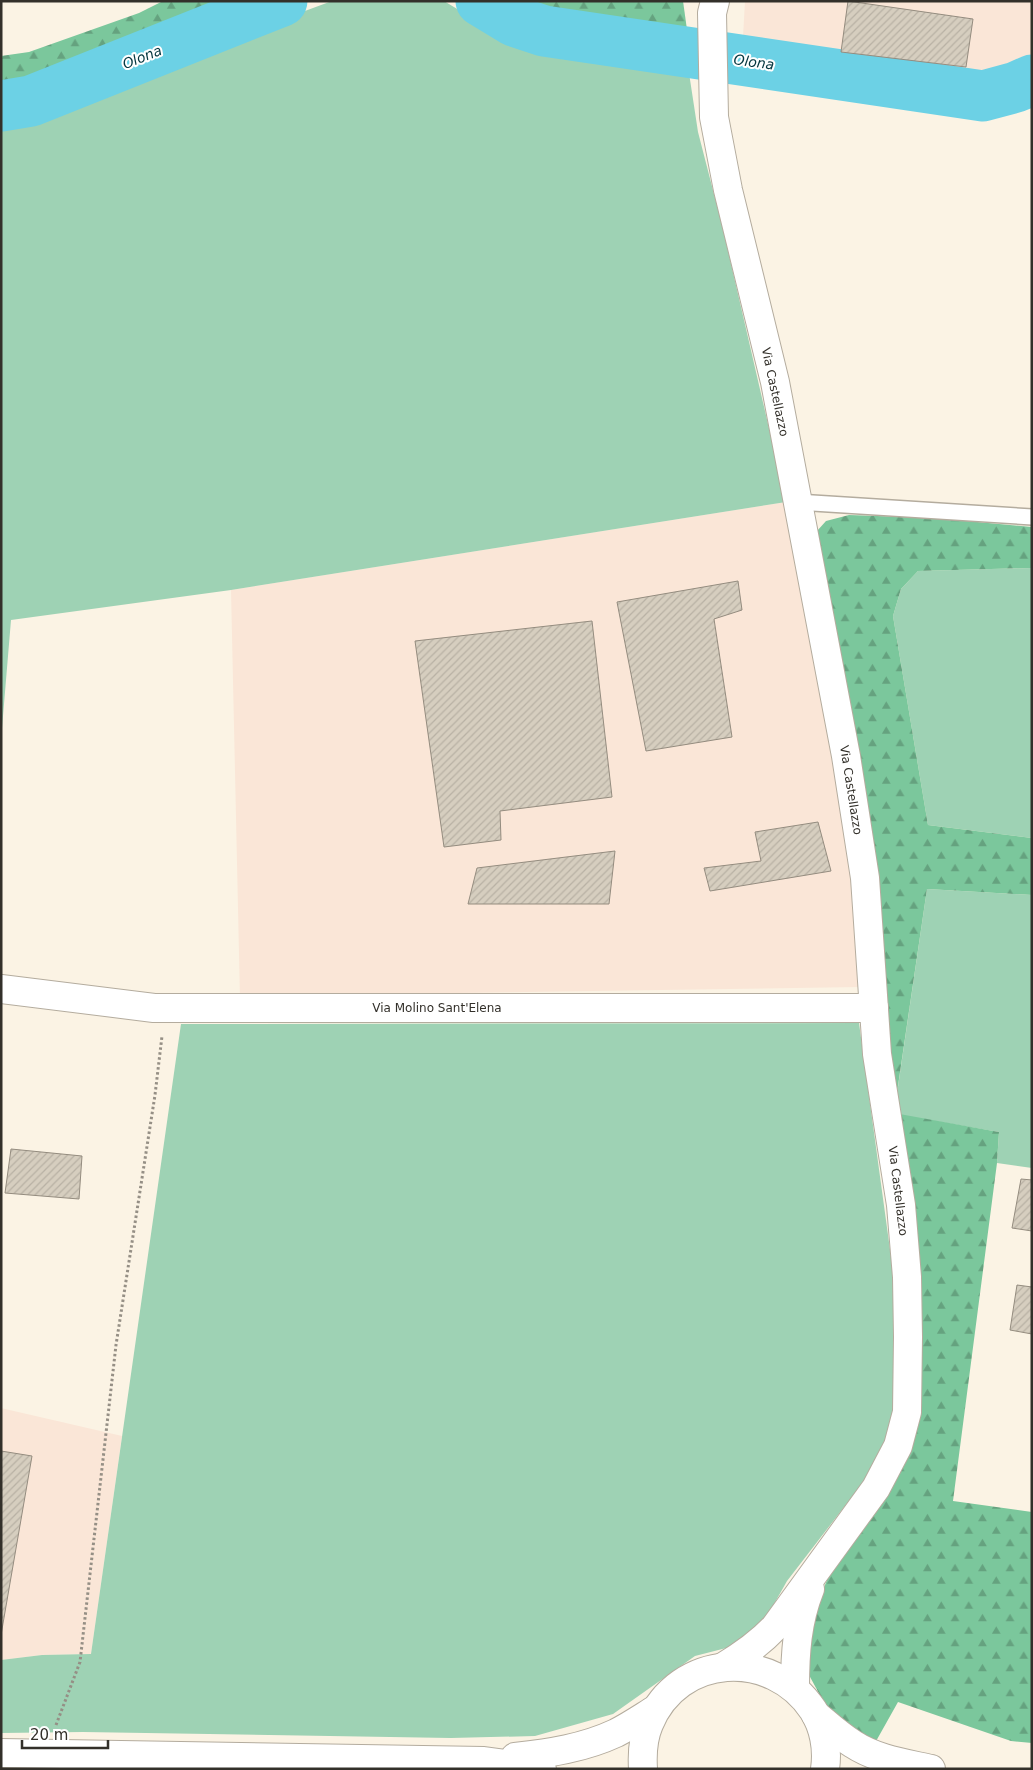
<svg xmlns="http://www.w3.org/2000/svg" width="1033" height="1770" viewBox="0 0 1033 1770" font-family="'DejaVu Sans',sans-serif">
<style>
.industrial{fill:#fae6d7}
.grass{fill:#9ed2b4}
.forest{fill:url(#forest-firs)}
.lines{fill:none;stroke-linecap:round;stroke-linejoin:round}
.river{stroke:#6cd1e5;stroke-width:51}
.building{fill:url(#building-hatch);stroke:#948c7f}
.lane-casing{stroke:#b4ac9e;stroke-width:18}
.street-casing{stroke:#b4ac9e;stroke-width:30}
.secondary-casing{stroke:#b4ac9e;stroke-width:30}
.path{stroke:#958f85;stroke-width:3;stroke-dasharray:2.5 2.5;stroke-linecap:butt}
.lane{stroke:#fff;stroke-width:15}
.street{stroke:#fff;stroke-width:28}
.secondary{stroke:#fff;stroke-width:28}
.labels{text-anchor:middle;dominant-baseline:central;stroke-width:4;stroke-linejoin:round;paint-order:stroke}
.street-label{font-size:12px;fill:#33302a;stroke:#fff}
.water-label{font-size:14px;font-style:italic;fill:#04363f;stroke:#fff}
</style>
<defs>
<pattern id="forest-firs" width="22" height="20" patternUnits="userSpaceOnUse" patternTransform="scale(1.25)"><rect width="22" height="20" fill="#7bc79c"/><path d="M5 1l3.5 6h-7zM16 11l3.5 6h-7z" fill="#65a27f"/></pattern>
<pattern id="building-hatch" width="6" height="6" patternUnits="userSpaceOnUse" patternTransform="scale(1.25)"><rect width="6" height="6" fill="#d6cebf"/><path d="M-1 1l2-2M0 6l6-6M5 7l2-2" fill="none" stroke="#b8b1a4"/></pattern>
</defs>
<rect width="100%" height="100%" fill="#fbf3e4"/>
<g class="industrial">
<polygon points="745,1 1032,1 1032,80 1016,87 983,96 742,55"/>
<polygon points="786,502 852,867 861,987 258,996 240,999 231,590"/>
<polygon points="1,1408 122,1436 91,1654 42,1655 1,1660"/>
</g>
<g class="grass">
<polygon points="332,1 444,1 492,30 539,53 689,73 698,132 723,229 786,502 231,590 11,620 1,740 1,125 38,119 213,45"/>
<polygon points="1032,568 1032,838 928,825 893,616 901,589 918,571"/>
<polygon points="927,889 1032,895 1032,1168 997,1163 999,1132 894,1114"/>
<polygon points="859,1023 898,1308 897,1412 888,1444 868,1476 787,1581 761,1627 734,1646 695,1656 613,1714 535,1736 451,1738 83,1732 1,1733 1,1660 42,1655 91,1654 181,1024"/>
</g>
<g class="forest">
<polygon points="163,1 242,1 34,90 1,96 1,56 29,52 139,13"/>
<polygon points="506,1 683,1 689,44 544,19 523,11"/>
<polygon points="849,515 934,518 1032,527 1032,568 918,571 901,589 893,616 928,825 1032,838 1032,895 927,889 894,1113 999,1132 997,1163 953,1501 1032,1512 1032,1743 1011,1741 898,1702 875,1743 829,1712 809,1675 807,1641 815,1610 831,1570 916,1414 817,531 826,521"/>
</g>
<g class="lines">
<g class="river">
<polyline points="481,1 514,21 544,31 983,96 1016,87 1032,80"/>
<polyline points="1,106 31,101 282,1"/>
</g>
</g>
<g class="building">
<polygon points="848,1 973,19 966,67 841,52"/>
<polygon points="738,581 742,610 714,619 732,737 646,751 617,602"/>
<polygon points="592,621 612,797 500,811 501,840 444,847 415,641"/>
<polygon points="818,822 831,871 710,891 704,868 761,861 755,832"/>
<polygon points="615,851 609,904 468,904 477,868"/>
<polygon points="11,1149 82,1156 79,1199 5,1193"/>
<polygon points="1021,1179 1032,1180 1032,1231 1012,1228"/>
<polygon points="1017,1285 1032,1287 1032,1334 1010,1330"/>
<polygon points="1,1451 32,1456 1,1635"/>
</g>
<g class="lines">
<g class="lane-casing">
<polyline id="lane" points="797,502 1032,517"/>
</g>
<g class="street-casing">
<polyline id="street" points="1,989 154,1008 874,1008"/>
</g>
<g class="secondary-casing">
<g id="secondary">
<path d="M715 1 712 13 714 117 728 190 775 382 846 756 865 878 877 1054 901 1205 907 1277 908 1337 907 1412 898 1446 876 1488 775 1627C759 1644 743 1655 723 1667"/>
<path d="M795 1688C795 1654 797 1621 810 1589"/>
<path d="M816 1715C828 1725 840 1736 853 1744 876 1759 904 1763 931 1769"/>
<polyline points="1,1753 484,1761 542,1769"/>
<path d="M515 1757C550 1753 584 1748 616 1733 630 1726 643 1717 656 1709"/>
<path d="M643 1769C642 1753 643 1738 649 1724 678 1653 772 1648 813 1710 824 1727 828 1749 825 1769"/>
</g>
</g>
<polyline class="path" points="56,1725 80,1662 116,1345 155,1095 162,1036"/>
<use href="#lane" class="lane"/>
<use href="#street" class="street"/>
<use href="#secondary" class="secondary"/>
</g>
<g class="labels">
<g class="street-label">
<text transform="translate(775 392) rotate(78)">Via Castellazzo</text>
<text transform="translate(851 790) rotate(81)">Via Castellazzo</text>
<text x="437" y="1008">Via Molino Sant'Elena</text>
<text transform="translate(898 1191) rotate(83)">Via Castellazzo</text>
</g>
<g class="water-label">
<text transform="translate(142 57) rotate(-22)">Olona</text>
<text transform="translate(754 62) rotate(8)">Olona</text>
</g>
</g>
<rect width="1033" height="1770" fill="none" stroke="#33302a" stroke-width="5"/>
<path d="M22 1740v8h86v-8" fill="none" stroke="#33302a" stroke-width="2.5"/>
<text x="30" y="1740" font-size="15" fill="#33302a" stroke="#ffffff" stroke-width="4" paint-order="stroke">20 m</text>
</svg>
